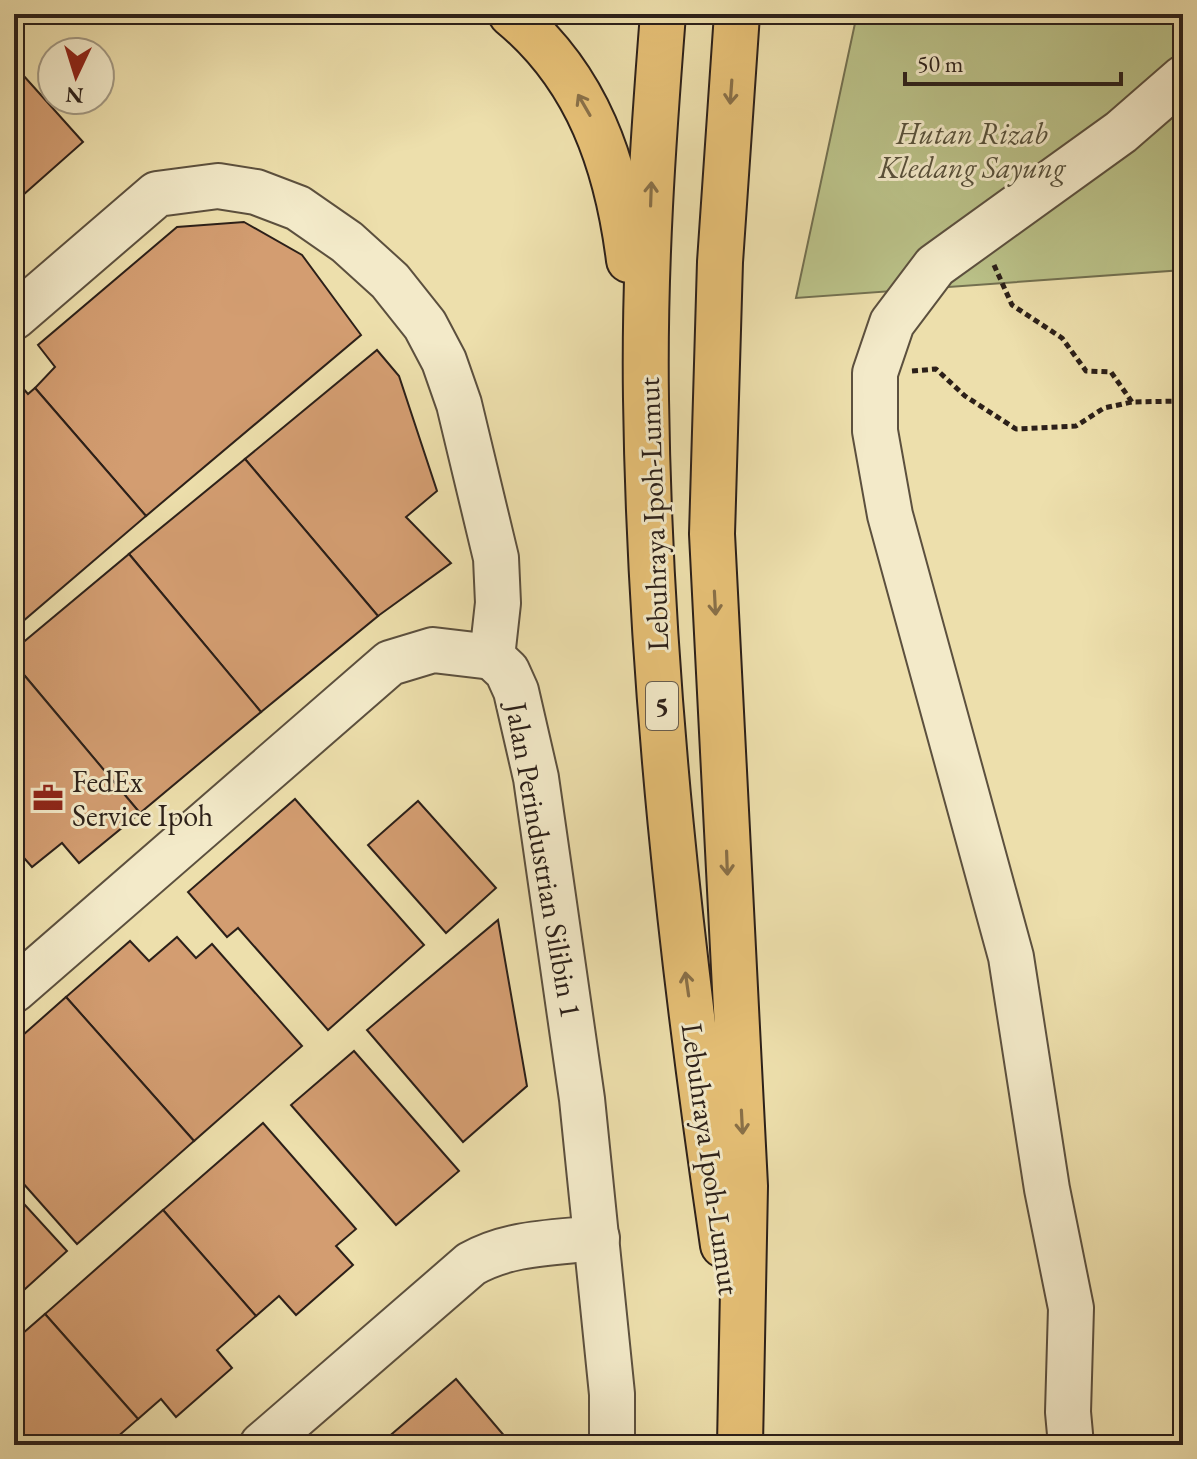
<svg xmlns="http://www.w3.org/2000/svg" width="1197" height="1459" viewBox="0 0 1197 1459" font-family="'EB Garamond',serif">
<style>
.green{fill:#bac188;stroke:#737050;stroke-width:2}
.building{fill:#d39d71;stroke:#2c2019;stroke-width:2}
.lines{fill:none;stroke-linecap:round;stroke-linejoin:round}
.minor-casing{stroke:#5c503e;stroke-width:48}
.highway-casing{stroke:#2c2019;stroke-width:48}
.path{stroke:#2c2019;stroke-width:5;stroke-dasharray:6 4;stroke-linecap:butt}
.minor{stroke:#f3eac9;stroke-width:44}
.highway{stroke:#e6c076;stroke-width:44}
.oneway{stroke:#897048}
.labels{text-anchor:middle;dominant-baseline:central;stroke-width:6;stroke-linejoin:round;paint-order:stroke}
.shield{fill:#f3eac9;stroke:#685d4e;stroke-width:2}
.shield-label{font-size:28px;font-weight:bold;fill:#2c2019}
.park-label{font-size:30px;font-style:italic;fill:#57503a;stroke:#f3eac9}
.street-label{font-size:30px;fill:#2c2019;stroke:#f3eac9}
.poi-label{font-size:30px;fill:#2c2019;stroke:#f3eac9;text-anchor:start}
</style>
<rect width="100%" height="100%" fill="#eddfac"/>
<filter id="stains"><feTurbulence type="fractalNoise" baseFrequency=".0025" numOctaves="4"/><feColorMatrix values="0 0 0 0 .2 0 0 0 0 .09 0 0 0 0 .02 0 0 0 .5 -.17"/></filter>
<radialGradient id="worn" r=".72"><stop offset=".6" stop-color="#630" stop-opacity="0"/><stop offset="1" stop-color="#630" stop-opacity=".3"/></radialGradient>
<polygon class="green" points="857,14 1183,14 1183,270 796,298"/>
<g class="building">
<polygon points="14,65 83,142 14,203"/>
<polygon points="244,222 302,255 361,335 146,516 35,388 55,367 38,345 177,227"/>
<polygon points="377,350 399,376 437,491 406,517 451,563 378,616 245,459"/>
<polygon points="14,378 28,394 35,388 146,516 22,622 14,613"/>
<polygon points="245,459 378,616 261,712 129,554"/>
<polygon points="129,554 261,712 140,813 14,663 14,650"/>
<polygon points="14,663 140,813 79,863 62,843 32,867 18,851 14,854"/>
<polygon points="295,799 424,945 328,1030 238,928 227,937 188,892"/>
<polygon points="418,801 496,888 446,933 368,845"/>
<polygon points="498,920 527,1086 463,1142 367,1030"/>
<polygon points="177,937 196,958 212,944 302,1046 194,1141 66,997 130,941 149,961"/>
<polygon points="66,997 194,1141 77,1244 14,1173 14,1043"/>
<polygon points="354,1051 459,1171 396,1225 291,1105"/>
<polygon points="263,1123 356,1229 336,1246 353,1265 296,1315 279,1296 256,1316 163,1210"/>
<polygon points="14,1193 67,1251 14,1299"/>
<polygon points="163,1210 256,1316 217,1350 232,1368 176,1417 161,1399 138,1419 45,1314"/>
<polygon points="45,1314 138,1419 108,1445 14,1445 14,1341"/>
<polygon points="456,1379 512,1445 379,1445"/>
</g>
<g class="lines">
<g class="minor-casing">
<g id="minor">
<polyline points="14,317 157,194 218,186 256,192 298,208 347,242 390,281 425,325 444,361 459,404 496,558 498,603 492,657"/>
<polyline points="492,657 507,671 516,691 536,778 582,1099 612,1394 612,1445"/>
<polyline points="14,990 390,663 433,650 492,657"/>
<path d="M262 1445 471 1264C510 1242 553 1243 597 1238"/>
<polyline points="1071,1445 1068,1412 1071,1308 1047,1189 1011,957 890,515 875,431 875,373 892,323 935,266 1121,132 1183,78"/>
</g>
</g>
<g class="highway-casing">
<g id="highway">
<path d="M511 14C588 78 617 165 629 260"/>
<path d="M663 14C653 142 644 270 646 399 650 682 682 965 723 1245"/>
<polyline points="737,14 720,262 712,534 745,1186 740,1445"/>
</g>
</g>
<g class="path">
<polyline points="994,265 1012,305 1062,338 1086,371 1111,372 1132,402"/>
<polyline points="912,371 936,369 965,396 1016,429 1076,426 1104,408 1132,402 1183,401"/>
</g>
<use href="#minor" class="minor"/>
<use href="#highway" class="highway"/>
</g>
<defs><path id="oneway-shaft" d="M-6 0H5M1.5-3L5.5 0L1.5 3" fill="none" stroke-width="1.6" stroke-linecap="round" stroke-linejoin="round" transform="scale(2)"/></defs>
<g class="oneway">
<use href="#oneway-shaft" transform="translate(731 92) rotate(94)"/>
<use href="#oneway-shaft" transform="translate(584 105) rotate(-120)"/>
<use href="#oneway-shaft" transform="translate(651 194) rotate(-88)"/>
<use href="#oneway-shaft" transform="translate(715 603) rotate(87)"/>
<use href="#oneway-shaft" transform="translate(727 863) rotate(88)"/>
<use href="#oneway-shaft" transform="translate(687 984) rotate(-98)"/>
<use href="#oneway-shaft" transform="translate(742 1122) rotate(87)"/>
</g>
<defs>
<g id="office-bare" transform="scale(2.4)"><path d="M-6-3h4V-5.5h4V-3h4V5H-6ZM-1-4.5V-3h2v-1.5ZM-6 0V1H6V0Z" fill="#8f2418" stroke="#f3eac9" stroke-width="2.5" paint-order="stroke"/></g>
</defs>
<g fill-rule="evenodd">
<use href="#office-bare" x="48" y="798"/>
</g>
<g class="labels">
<rect class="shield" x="646" y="682" width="32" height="48" rx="6"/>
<g class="shield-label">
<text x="662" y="706">5</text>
</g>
<g class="park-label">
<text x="972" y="133">Hutan Rizab<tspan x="972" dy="34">Kledang Sayung</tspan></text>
</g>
<g class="street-label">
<text transform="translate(653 514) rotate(-92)">Lebuhraya Ipoh-Lumut</text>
<text transform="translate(544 860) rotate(80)">Jalan Perindustrian Silibin 1</text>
<text transform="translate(711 1159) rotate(82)">Lebuhraya Ipoh-Lumut</text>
</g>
<g class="poi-label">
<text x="72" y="781">FedEx<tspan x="72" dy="34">Service Ipoh</tspan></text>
</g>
</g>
<rect width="1197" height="1459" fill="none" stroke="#eddfac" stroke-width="48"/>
<rect x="16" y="16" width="1165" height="1427" fill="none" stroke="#2c2019" stroke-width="4"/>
<rect x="24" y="24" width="1149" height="1411" fill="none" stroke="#2c2019" stroke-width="2"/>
<g transform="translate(76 76) rotate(184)"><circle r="38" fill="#f3eac9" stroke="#a39983" stroke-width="2"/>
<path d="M0-6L14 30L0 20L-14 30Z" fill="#8f2418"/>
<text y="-12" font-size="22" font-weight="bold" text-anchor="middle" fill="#2c2019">N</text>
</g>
<path d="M905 72v12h216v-12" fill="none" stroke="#2c2019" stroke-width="4"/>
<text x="917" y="72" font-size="24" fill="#2c2019" stroke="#f3eac9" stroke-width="6" paint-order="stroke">50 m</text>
<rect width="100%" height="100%" filter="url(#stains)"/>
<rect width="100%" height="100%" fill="url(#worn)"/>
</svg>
